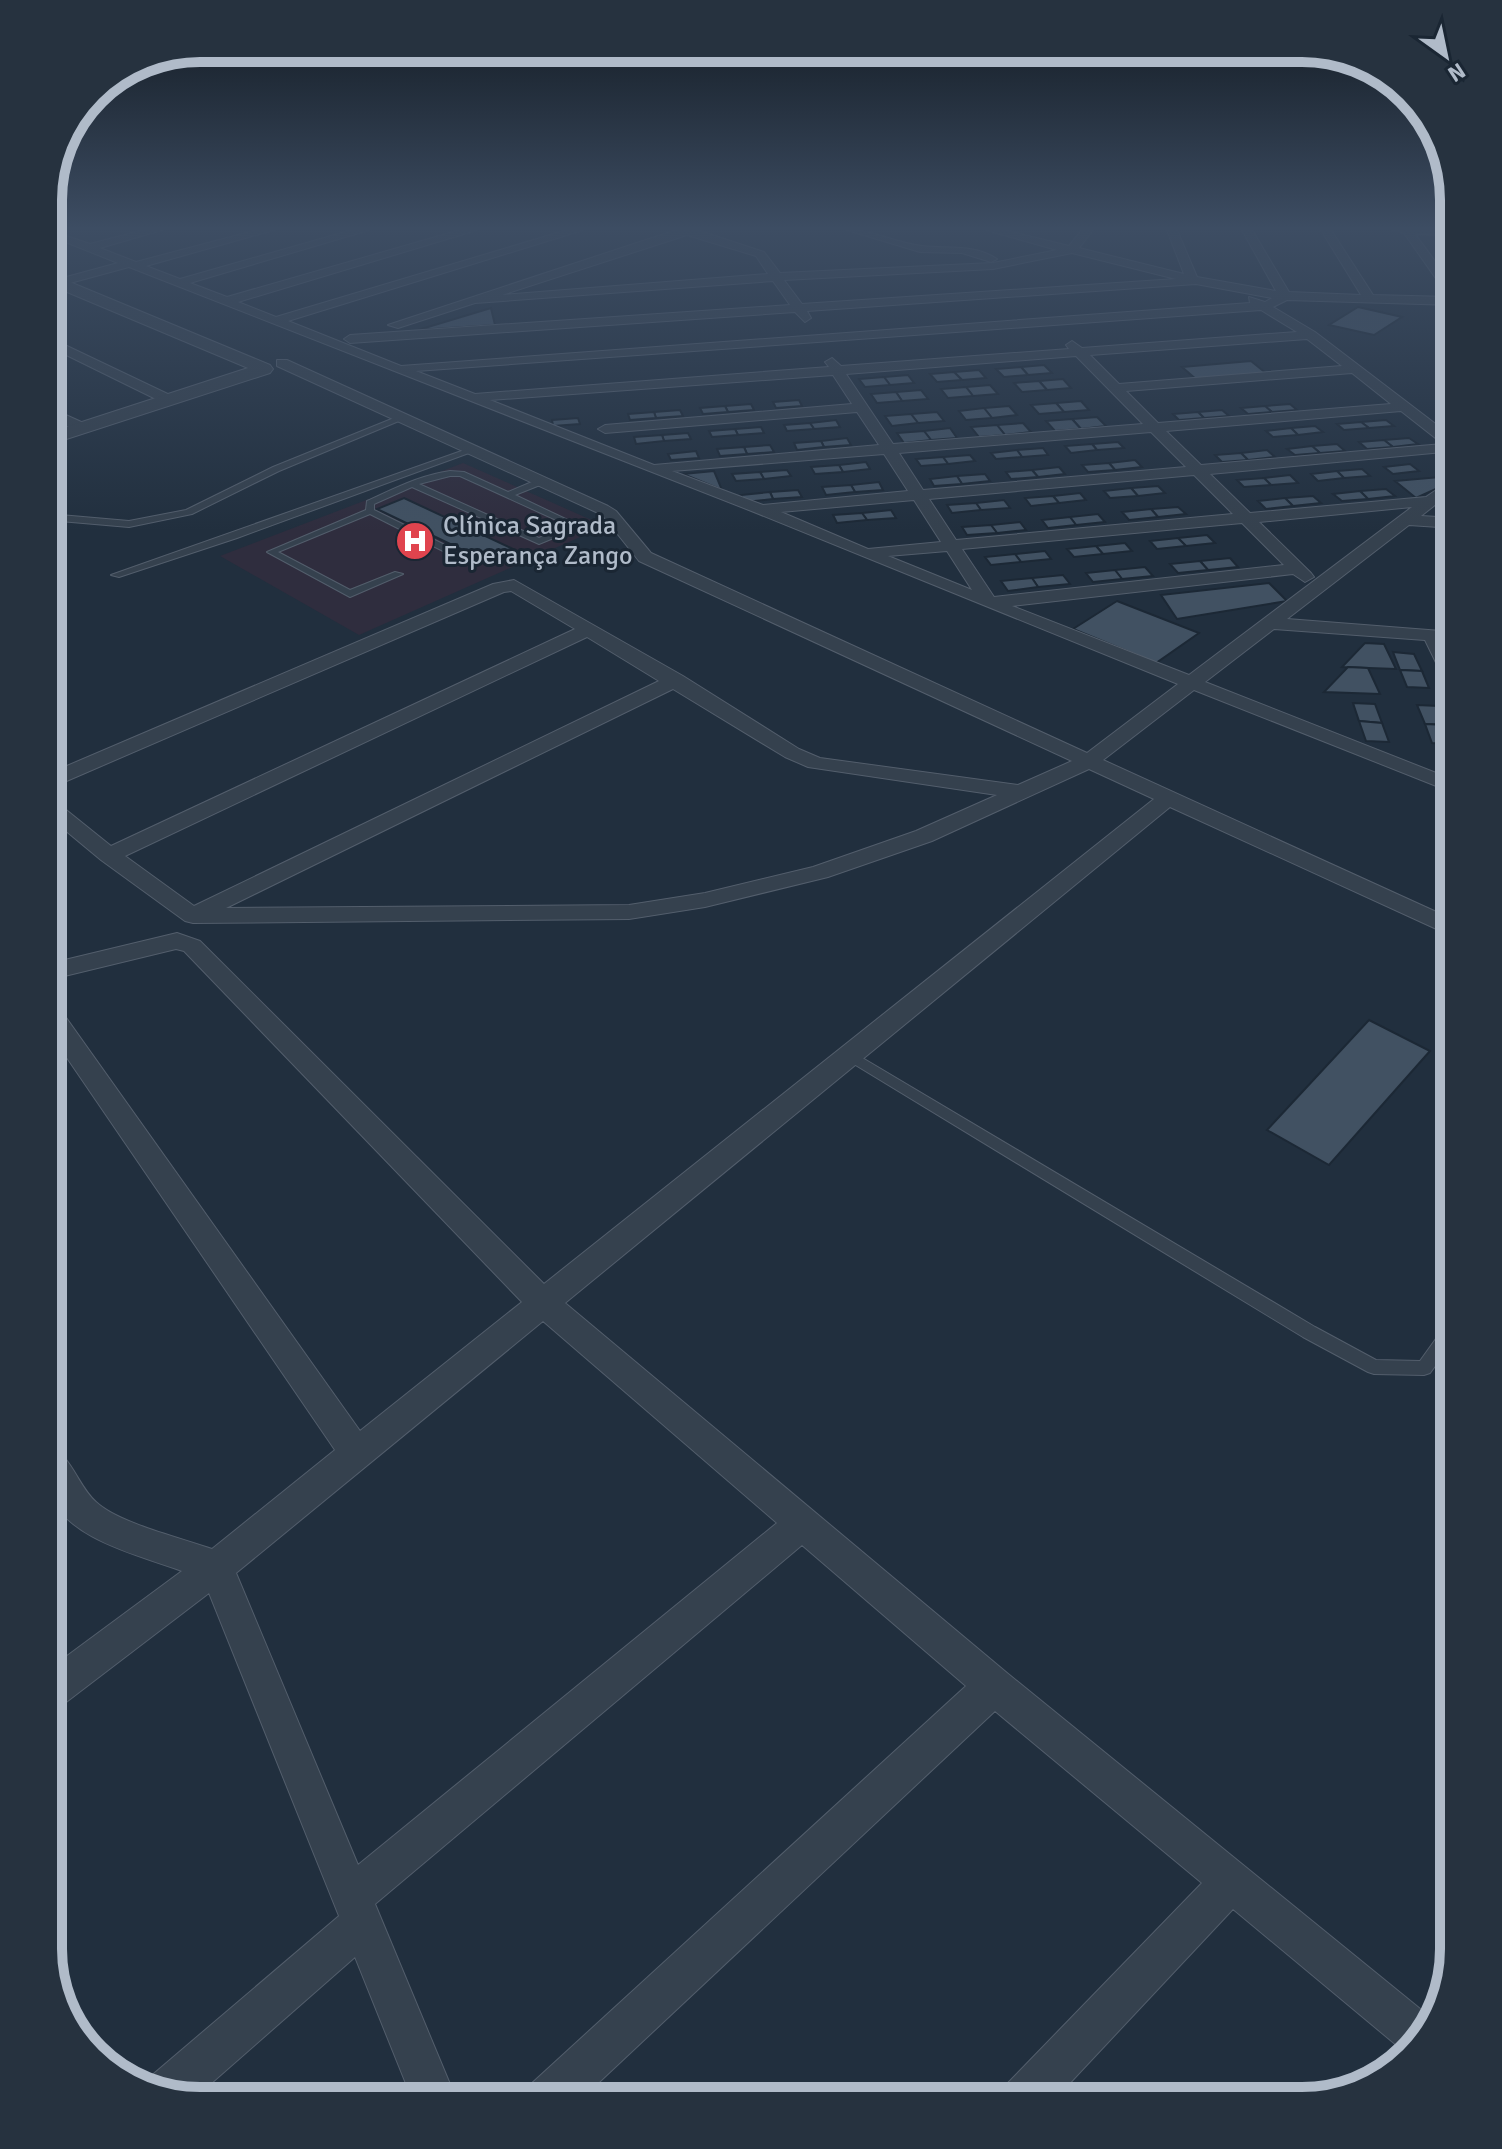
<svg xmlns="http://www.w3.org/2000/svg" width="1502" height="2149" viewBox="0 0 1502 2149" font-family="Signika,sans-serif">
<style>
.medical{fill:#2f2d3e}
.building{fill:#415162;stroke:#1c2835;stroke-width:2}
.lines{fill:none;stroke-linecap:round;stroke-linejoin:round}
.service-casing{stroke:#535e6c;stroke-width:2}
.minor-casing{stroke:#535e6c;stroke-width:2}
.tertiary-casing{stroke:#535e6c;stroke-width:2}
.service{fill:#35414e;fill-rule:evenodd}
.minor{fill:#35414e;fill-rule:evenodd}
.tertiary{fill:#35414e;fill-rule:evenodd}
.labels{text-anchor:middle;dominant-baseline:central;stroke-width:6;stroke-linejoin:round;paint-order:stroke}
.far-poi-label{font-size:26px;fill:#b0bbc9;stroke:#1a2633;text-anchor:start}
.rim{fill:none;stroke:#b0bbc9;stroke-width:10}
</style>
<rect width="100%" height="100%" fill="#212f3e"/>
<polygon class="medical" points="463,463 605,526 359,635 220,556"/>
<g class="building">
<polygon points="1358,307 1402,317 1374,335 1329,325"/>
<polygon points="491,308 495,325 418,330"/>
<polygon points="1251,361 1267,374 1197,380 1182,367"/>
<polygon points="1044,365 1052,373 1028,375 1021,367"/>
<polygon points="1021,367 1028,375 1004,377 996,369"/>
<polygon points="979,370 986,378 962,380 954,372"/>
<polygon points="954,372 962,380 937,382 930,374"/>
<polygon points="908,375 914,383 890,385 884,377"/>
<polygon points="884,377 890,385 865,387 859,379"/>
<polygon points="1063,379 1071,388 1047,390 1039,381"/>
<polygon points="1039,381 1047,390 1022,392 1014,383"/>
<polygon points="990,385 998,394 973,396 966,387"/>
<polygon points="966,387 973,396 948,398 941,389"/>
<polygon points="921,390 928,399 902,401 896,392"/>
<polygon points="896,392 902,401 877,403 871,394"/>
<polygon points="799,400 802,406 776,408 773,402"/>
<polygon points="1081,401 1089,410 1064,412 1056,403"/>
<polygon points="1056,403 1064,412 1039,414 1031,405"/>
<polygon points="751,404 754,410 728,412 725,406"/>
<polygon points="1290,404 1297,410 1272,412 1265,406"/>
<polygon points="725,406 728,412 703,414 700,408"/>
<polygon points="1009,406 1017,415 992,418 984,408"/>
<polygon points="1265,406 1272,412 1248,414 1241,408"/>
<polygon points="984,408 992,418 966,420 959,411"/>
<polygon points="680,410 683,416 656,418 654,412"/>
<polygon points="1222,410 1229,416 1204,418 1198,412"/>
<polygon points="654,412 656,418 630,420 628,414"/>
<polygon points="937,412 944,421 918,423 911,414"/>
<polygon points="1198,412 1204,418 1179,420 1173,414"/>
<polygon points="911,414 918,423 892,426 885,416"/>
<polygon points="1097,417 1106,426 1081,429 1072,419"/>
<polygon points="578,418 580,424 553,426 552,420"/>
<polygon points="1072,419 1081,429 1055,431 1046,421"/>
<polygon points="836,420 840,427 814,429 810,423"/>
<polygon points="1386,420 1394,426 1369,428 1361,422"/>
<polygon points="1361,422 1369,428 1344,430 1337,424"/>
<polygon points="810,423 814,429 787,431 784,425"/>
<polygon points="1023,423 1031,432 1005,435 997,425"/>
<polygon points="997,425 1005,435 979,437 971,427"/>
<polygon points="1315,426 1323,432 1298,435 1291,428"/>
<polygon points="761,427 764,433 738,435 735,429"/>
<polygon points="950,428 957,438 931,440 924,431"/>
<polygon points="1291,428 1298,435 1273,437 1266,431"/>
<polygon points="735,429 738,435 712,437 709,431"/>
<polygon points="924,431 931,440 904,443 897,433"/>
<polygon points="688,433 691,439 664,441 662,435"/>
<polygon points="662,435 664,441 636,444 634,437"/>
<polygon points="847,438 851,445 824,447 821,441"/>
<polygon points="1409,438 1418,444 1393,447 1384,440"/>
<polygon points="1384,440 1393,447 1367,449 1359,442"/>
<polygon points="821,441 824,447 797,450 794,443"/>
<polygon points="1118,442 1124,448 1097,450 1092,444"/>
<polygon points="1092,444 1097,450 1071,453 1065,446"/>
<polygon points="1337,444 1345,451 1320,453 1312,446"/>
<polygon points="770,445 774,452 747,454 744,447"/>
<polygon points="1312,446 1320,453 1295,455 1287,449"/>
<polygon points="744,447 747,454 720,456 717,449"/>
<polygon points="1043,448 1048,455 1022,457 1017,450"/>
<polygon points="1017,450 1022,457 996,459 991,453"/>
<polygon points="1267,450 1275,457 1248,460 1241,453"/>
<polygon points="696,451 699,458 671,460 668,454"/>
<polygon points="1241,453 1248,460 1222,462 1215,455"/>
<polygon points="970,455 975,461 948,464 943,457"/>
<polygon points="943,457 948,464 921,466 916,459"/>
<polygon points="1135,460 1142,467 1115,470 1109,463"/>
<polygon points="866,462 870,469 843,472 839,465"/>
<polygon points="1109,463 1115,470 1088,472 1082,465"/>
<polygon points="1410,464 1419,471 1393,474 1384,467"/>
<polygon points="839,465 843,472 815,474 811,467"/>
<polygon points="1059,467 1065,474 1038,477 1032,470"/>
<polygon points="1362,469 1370,476 1344,478 1337,471"/>
<polygon points="787,470 791,476 764,479 760,472"/>
<polygon points="1032,470 1038,477 1011,479 1006,472"/>
<polygon points="714,471 722,490 683,474"/>
<polygon points="1337,471 1344,478 1318,481 1311,474"/>
<polygon points="760,472 764,479 736,481 732,474"/>
<polygon points="985,474 990,481 962,484 957,476"/>
<polygon points="1290,475 1298,483 1271,485 1264,478"/>
<polygon points="957,476 962,484 934,486 930,479"/>
<polygon points="1440,477 1449,483 1416,498 1395,481"/>
<polygon points="1264,478 1271,485 1244,487 1237,480"/>
<polygon points="879,482 883,490 855,492 851,485"/>
<polygon points="851,485 855,492 826,495 822,487"/>
<polygon points="1158,486 1165,493 1138,496 1131,488"/>
<polygon points="1131,488 1138,496 1110,498 1104,491"/>
<polygon points="1386,489 1395,496 1368,499 1360,491"/>
<polygon points="798,490 802,497 773,499 770,492"/>
<polygon points="1360,491 1368,499 1342,501 1333,494"/>
<polygon points="770,492 773,499 745,502 741,495"/>
<polygon points="1080,493 1086,500 1059,503 1053,496"/>
<polygon points="1053,496 1059,503 1031,506 1025,498"/>
<polygon points="1313,496 1321,503 1293,506 1285,498"/>
<polygon points="404,498 513,549 479,564 460,555 467,552 377,509"/>
<polygon points="1285,498 1293,506 1266,509 1258,501"/>
<polygon points="1004,500 1010,508 981,510 976,503"/>
<polygon points="976,503 981,510 952,513 947,505"/>
<polygon points="1178,507 1186,514 1158,517 1151,509"/>
<polygon points="1151,509 1158,517 1129,520 1122,512"/>
<polygon points="891,510 896,518 867,520 862,513"/>
<polygon points="862,513 867,520 837,523 833,515"/>
<polygon points="1098,514 1105,522 1076,525 1070,517"/>
<polygon points="1070,517 1076,525 1048,528 1042,520"/>
<polygon points="1020,522 1026,530 997,533 991,525"/>
<polygon points="991,525 997,533 967,535 962,527"/>
<polygon points="1207,535 1215,543 1186,546 1178,538"/>
<polygon points="1178,538 1186,546 1157,549 1150,541"/>
<polygon points="1125,543 1132,551 1103,554 1096,546"/>
<polygon points="1096,546 1103,554 1074,557 1067,549"/>
<polygon points="1045,551 1051,559 1021,562 1015,554"/>
<polygon points="1015,554 1021,562 991,565 985,557"/>
<polygon points="1230,558 1238,567 1208,570 1200,561"/>
<polygon points="1200,561 1208,570 1178,573 1170,564"/>
<polygon points="1145,567 1153,576 1122,579 1115,570"/>
<polygon points="1115,570 1122,579 1093,582 1086,573"/>
<polygon points="1063,575 1070,584 1038,587 1032,578"/>
<polygon points="1032,578 1038,587 1008,591 1001,581"/>
<polygon points="1269,583 1287,601 1177,619 1161,595"/>
<polygon points="1117,601 1199,633 1156,663 1073,629"/>
<polygon points="1365,643 1384,644 1396,669 1342,667"/>
<polygon points="1393,652 1414,654 1422,671 1400,670"/>
<polygon points="1348,667 1368,668 1380,694 1324,692"/>
<polygon points="1400,670 1422,671 1429,688 1407,687"/>
<polygon points="1353,703 1375,704 1382,723 1359,721"/>
<polygon points="1417,705 1439,706 1447,725 1425,724"/>
<polygon points="1359,721 1382,723 1389,742 1366,741"/>
<polygon points="1425,724 1447,725 1454,744 1432,743"/>
<polygon points="1369,1020 1430,1051 1329,1165 1267,1130"/>
</g>
<g class="lines">
<g class="service-casing">
<g id="service">
<polygon points="399,416 406,418 279,471 192,514 129,527 60,521 56,518 60,515 129,521 186,510 273,467"/>
<polygon points="470,448 477,450 237,538 119,577 111,575"/>
<path d="M450 471 464 472 508 492 539 479H545V483L515 495 574 523 568 532 539 544 412 487 374 504V510L455 550V554H449L370 514 278 552 350 590 395 572 403 574 350 597 267 552 366 510 367 501C394 489 420 475 450 471ZM450 476H460L565 524 562 528 539 538 419 484Z"/>
<polygon points="849,1050 1315,1327 1376,1360 1420,1361 1448,1322 1454,1320 1454,1340 1430,1373 1424,1375 1374,1374 1368,1372 1303,1337 844,1058 842,1055 844,1052"/>
</g>
</g>
<g class="minor-casing">
<g id="minor">
<path d="M48 230 90 244 144 230H162L100 248 136 262 257 230H274L146 266 180 279 352 230H369L190 283 227 297 460 230H477L238 302 276 317 567 230H583L288 321 401 366 1250 303 1249 297 1265 302 1272 298 1196 284 807 311 811 318 805 322 795 312 350 343 344 339 350 335 790 305 773 281 475 303 398 328 388 325 676 230H697L764 252 780 273 993 263 1057 250 986 230H1004L1069 246 1082 230H1093L1079 248 1184 274 1167 230H1177L1197 277 1276 291 1242 230H1252L1289 292 1361 295 1321 230H1331L1373 295 1449 297 1404 233 1393 230H1454V235L1415 234 1454 287V305L1287 300 1273 307 1315 332 1454 438V451L1210 474 1250 513 1426 497 1454 478V490L1421 516 1454 518V528L1409 525 1287 619 1454 632V642H1444L1454 661V687L1445 681 1425 640 1274 629 1205 682 1454 780V793L1194 690 1103 760 1454 920V937L1170 807 565 1303 1007 1673 1435 2021 1406 2053 1233 1909 1053 2101H1000L1006 2085 1202 1883 995 1711 579 2101H524L530 2085 966 1686 802 1545 375 1904 457 2101H413L355 1957 191 2101 146 2087 150 2077 339 1916 209 1593 61 1706 48 1712V1670L182 1571C139 1555 64 1539 48 1490 45 1478 48 1459 48 1446 72 1455 77 1485 96 1502 118 1523 181 1538 212 1549L335 1450 48 1030V1003L57 1005 360 1431 522 1302 184 951 176 949 48 980V964L177 933 200 941 544 1284 1154 799 1089 769 932 841 828 877 705 907 629 919 193 923 185 921 101 860 48 816V799L55 801 111 846 575 629 511 591 504 592 55 786 48 788V774L493 584 514 580 683 676 799 749 820 758 1018 785 1072 761 639 561 604 517 596 512 277 366V360H287L608 506 616 511 651 553 1087 753 1178 684 754 512 129 267 48 289V282L118 263 48 235ZM687 235 756 256 768 274 502 295ZM1072 253 1176 279 802 304 784 280 993 269ZM1261 310 1297 332 1082 348 1072 341 1066 345 1069 349 841 366 832 358 825 362 829 367 475 394 416 371ZM1307 339 1342 366 1119 384 1090 355ZM1076 356 1143 424 893 444 846 374ZM1352 373 1391 404 1158 423 1126 391ZM833 375 852 404 605 425 598 429 605 433 857 412 879 445 654 465 490 400ZM1401 411 1443 444 1201 465 1166 431ZM1151 432 1186 467 923 490 899 453ZM884 454 908 491 763 505 672 471ZM1194 475 1233 514 956 540 929 499ZM914 500 941 542 868 549 781 512ZM1412 507 1189 675 1012 606 1293 574 1305 582 1314 577 1311 573 1259 522ZM1242 523 1284 565 994 597 962 549ZM947 551 972 590 888 556ZM587 637 659 681 194 906 125 856ZM673 689 785 757 808 767 997 795 916 831 813 867 705 893 629 905 226 908ZM543 1321 777 1523 358 1865 236 1573Z"/>
<path d="M847 230C873 230 896 243 922 246 948 249 974 244 997 259L991 262 962 253 920 252Z"/>
<polygon points="48,337 174,397 176,400 164,403 48,346"/>
<polygon points="48,407 88,425 90,428 88,431 78,431 48,417"/>
</g>
</g>
<g class="tertiary-casing">
<polygon id="tertiary" points="48,273 270,365 273,369 270,373 48,445 48,433 248,368 48,284"/>
</g>
<use href="#service" class="service"/>
<use href="#minor" class="minor"/>
<use href="#tertiary" class="tertiary"/>
</g>
<linearGradient id="sky" x2="0" y2="1"><stop stop-color="#121a22"/><stop offset="0.43" stop-color="#3d4d63"/><stop offset="1" stop-color="#3d4d63" stop-opacity="0"/></linearGradient>
<rect width="1502" height="531" fill="url(#sky)"/>
<defs>
<g id="hospital-disc" transform="scale(2)"><circle r="9.5" fill="#e0444e" stroke="#1a2633"/><path d="M-5-5h3v3.5h4V-5h3V5h-3V1.5h-4V5h-3Z" fill="#fff"/></g>
</defs>
<g fill-rule="evenodd">
<use href="#hospital-disc" x="415" y="541"/>
</g>
<g class="labels">
<g class="far-poi-label">
<text x="443" y="526">Clínica Sagrada<tspan x="443" dy="30">Esperança Zango</tspan></text>
</g>
</g>
<path d="M0 0H1502V2149H0ZM200 62H1302A138 138 0 0 1 1440 200V1949A138 138 0 0 1 1302 2087H200A138 138 0 0 1 62 1949V200A138 138 0 0 1 200 62Z" fill="#26323f" fill-rule="evenodd"/>
<path class="rim" d="M200 62H1302A138 138 0 0 1 1440 200V1949A138 138 0 0 1 1302 2087H200A138 138 0 0 1 62 1949V200A138 138 0 0 1 200 62Z"/>
<g transform="translate(1446 56) rotate(147)" stroke="#1a2633" stroke-width="6" paint-order="stroke">
<path d="M0-6L14 30L0 20L-14 30Z" fill="#b0bbc9"/>
<text y="-12" font-size="22" font-weight="bold" text-anchor="middle" fill="#b0bbc9">N</text>
</g>
</svg>
